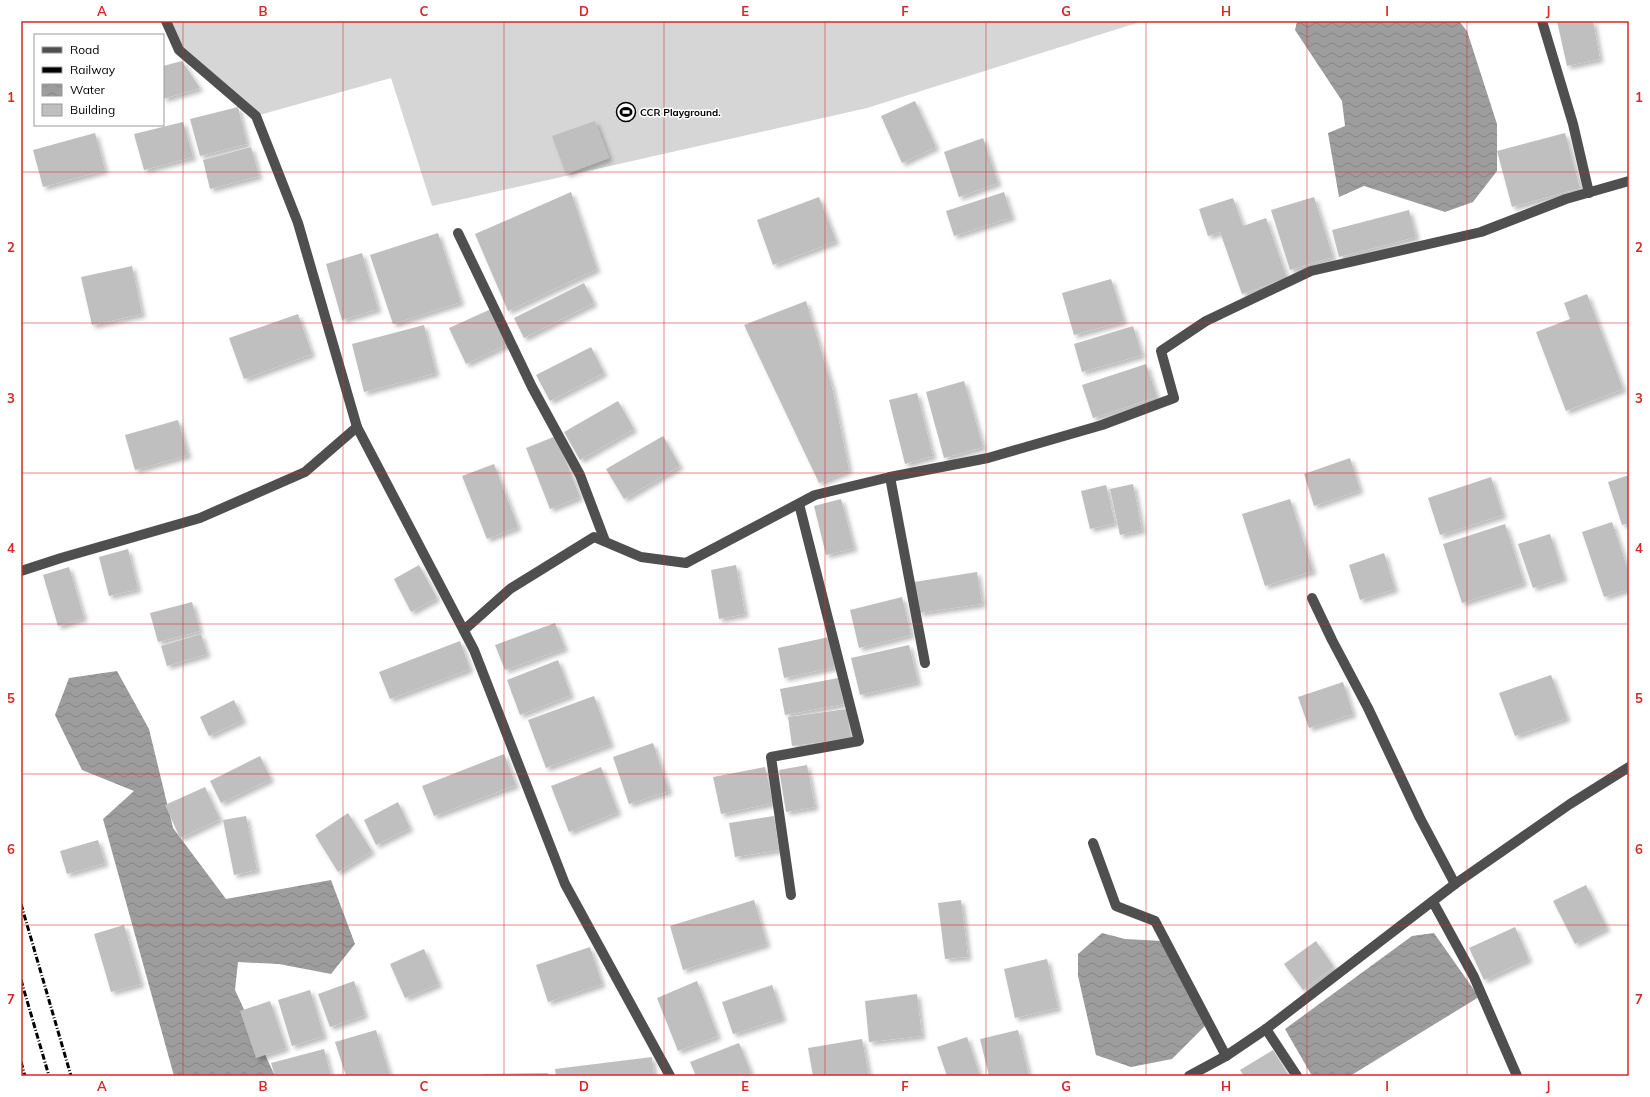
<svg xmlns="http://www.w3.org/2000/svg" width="1650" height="1097" viewBox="0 0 1650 1097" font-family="Mulish,sans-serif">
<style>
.garden{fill:#d6d6d6}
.water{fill:url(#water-waves)}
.building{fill:#bfbfbf;filter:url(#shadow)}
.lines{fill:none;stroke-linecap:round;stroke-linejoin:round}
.minor{stroke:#4f4f4f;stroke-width:10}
.rail{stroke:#000;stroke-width:3;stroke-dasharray:6 2 1 2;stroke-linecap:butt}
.grid{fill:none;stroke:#d62828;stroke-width:1;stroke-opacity:0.55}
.labels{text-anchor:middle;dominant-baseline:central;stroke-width:3;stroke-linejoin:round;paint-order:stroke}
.poi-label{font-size:10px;font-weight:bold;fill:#000;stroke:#fff;text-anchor:start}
.neatline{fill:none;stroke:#d62828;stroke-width:1.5}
.grid-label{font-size:13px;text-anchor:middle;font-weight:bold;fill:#d62828}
</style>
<defs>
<pattern id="water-waves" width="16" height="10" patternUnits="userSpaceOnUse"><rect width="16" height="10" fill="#9d9d9d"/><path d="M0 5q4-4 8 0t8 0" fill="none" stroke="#858585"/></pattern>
<filter id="shadow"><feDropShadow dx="3.5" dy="3.5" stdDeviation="2" flood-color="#0004"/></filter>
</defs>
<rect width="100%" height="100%" fill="#fff"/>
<polygon class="garden" points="166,21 1143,21 867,108 432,206 391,78 256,116 179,50"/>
<g class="water">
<polygon points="1297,21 1459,21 1467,31 1497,124 1497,171 1473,202 1445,212 1364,186 1339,197 1328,133 1345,126 1342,101 1295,30"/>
<polygon points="117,671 149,729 173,828 226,899 331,880 355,944 331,974 279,964 238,962 235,990 275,1076 174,1076 103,819 134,791 82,770 55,715 69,678"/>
<polygon points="1102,933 1125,939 1163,941 1205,1026 1172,1059 1131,1067 1096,1055 1078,976 1078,954"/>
<polygon points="1434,933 1479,997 1350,1076 1312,1076 1285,1029 1412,936"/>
</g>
<g class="building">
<polygon points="1557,21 1593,21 1600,59 1567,66"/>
<polygon points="182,61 200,88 163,99 163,66"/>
<polygon points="915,101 936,147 902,163 881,116"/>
<polygon points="238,107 247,144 200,156 190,119"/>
<polygon points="595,121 609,158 566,174 552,136"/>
<polygon points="183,122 193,157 144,170 134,134"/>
<polygon points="95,133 105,170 43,187 33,150"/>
<polygon points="1565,133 1580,188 1512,207 1497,151"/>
<polygon points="983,138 998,183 959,197 944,152"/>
<polygon points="251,147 259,176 210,189 203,160"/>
<polygon points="571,192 597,269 508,311 475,234"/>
<polygon points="1004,192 1012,217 954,236 946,211"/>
<polygon points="819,197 836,241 773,265 757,220"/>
<polygon points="1314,197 1333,257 1290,270 1271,210"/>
<polygon points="1233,198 1243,226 1266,218 1287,278 1242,294 1220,232 1208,236 1199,209"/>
<polygon points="1409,210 1416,237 1339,257 1332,230"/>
<polygon points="438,233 461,302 393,324 370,255"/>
<polygon points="362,253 378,309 342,320 326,264"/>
<polygon points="132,266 142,314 92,325 81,277"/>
<polygon points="1111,279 1124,321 1074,335 1062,293"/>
<polygon points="584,283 594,303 524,338 514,318"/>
<polygon points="1587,294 1623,389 1566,411 1536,332 1570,319 1564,303"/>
<polygon points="806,301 832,387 849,470 819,483 744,325"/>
<polygon points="491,309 508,344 466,364 449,328"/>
<polygon points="298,314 312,354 244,379 229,338"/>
<polygon points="424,325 436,373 364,392 352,344"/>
<polygon points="1133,326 1142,355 1082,372 1074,344"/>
<polygon points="591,347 604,373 550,401 536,375"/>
<polygon points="1146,364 1157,397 1093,418 1082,385"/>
<polygon points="964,381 983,447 944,458 926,392"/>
<polygon points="917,393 933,456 905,464 889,400"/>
<polygon points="618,401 634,429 580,460 564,432"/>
<polygon points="178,420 188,455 135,470 125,435"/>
<polygon points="556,436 580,497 550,509 526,448"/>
<polygon points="663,436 680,466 624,499 606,469"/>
<polygon points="1350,458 1360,490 1314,506 1304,474"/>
<polygon points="494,464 518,527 487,539 462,476"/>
<polygon points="1629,475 1629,523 1622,525 1608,482"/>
<polygon points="1491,477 1503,515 1440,535 1428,498"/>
<polygon points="1133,484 1142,530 1120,535 1110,489"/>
<polygon points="1106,485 1115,523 1090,529 1081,491"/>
<polygon points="841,499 854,548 826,555 814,506"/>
<polygon points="1290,499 1313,571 1265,586 1242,514"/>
<polygon points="1612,522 1629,573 1629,589 1604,597 1582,532"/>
<polygon points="1505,524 1524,583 1462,603 1443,544"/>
<polygon points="1550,534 1564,578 1533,588 1518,544"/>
<polygon points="128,549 138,589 109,596 99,557"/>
<polygon points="1384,553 1395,589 1360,600 1349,565"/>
<polygon points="419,565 437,598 411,612 394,579"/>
<polygon points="736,565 745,614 719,619 711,570"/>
<polygon points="69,567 84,618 58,626 43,575"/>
<polygon points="977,572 982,604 919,613 914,582"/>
<polygon points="902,597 911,635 859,648 850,610"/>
<polygon points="192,602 200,631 158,642 150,613"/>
<polygon points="555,623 565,648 505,670 495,645"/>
<polygon points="201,634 207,654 167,666 161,646"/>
<polygon points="829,637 835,667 784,678 778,648"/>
<polygon points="460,641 470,669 390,699 379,672"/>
<polygon points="909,645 918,682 860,695 851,658"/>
<polygon points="558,660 571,695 520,715 507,680"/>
<polygon points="1551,675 1567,718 1515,736 1499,693"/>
<polygon points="838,678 844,704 785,715 780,689"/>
<polygon points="1343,682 1353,714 1309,728 1298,697"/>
<polygon points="594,696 611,744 546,768 528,720"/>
<polygon points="234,700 243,720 209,736 200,717"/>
<polygon points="847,709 851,738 792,746 788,717"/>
<polygon points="653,743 669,791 629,804 613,757"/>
<polygon points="504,754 516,785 434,816 422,786"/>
<polygon points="260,756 271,779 221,803 210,781"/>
<polygon points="807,765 815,807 786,812 779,770"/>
<polygon points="601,767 618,812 569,832 551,786"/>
<polygon points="765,767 773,803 721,814 713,777"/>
<polygon points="205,787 220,819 180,838 165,805"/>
<polygon points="398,802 410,828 376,845 364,820"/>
<polygon points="348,813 372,851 338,872 315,835"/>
<polygon points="246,816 257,870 234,875 223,820"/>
<polygon points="774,816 779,850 735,857 729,823"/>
<polygon points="98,840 105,863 67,874 60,851"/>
<polygon points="1586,885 1607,928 1575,944 1553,901"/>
<polygon points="754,900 767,944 683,970 670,926"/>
<polygon points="961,900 968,957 945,959 938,903"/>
<polygon points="124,925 141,984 111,992 94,934"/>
<polygon points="1515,927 1529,959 1484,980 1469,948"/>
<polygon points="1316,941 1334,967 1303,990 1284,964"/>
<polygon points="590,947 602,984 548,1002 536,965"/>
<polygon points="424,949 439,984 405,998 390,964"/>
<polygon points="1047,959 1058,1008 1015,1018 1004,969"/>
<polygon points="354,981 365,1015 330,1027 318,994"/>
<polygon points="697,981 718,1036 678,1051 657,998"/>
<polygon points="772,985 783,1018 733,1034 722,1002"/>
<polygon points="310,990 324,1036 292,1046 278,1000"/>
<polygon points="917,994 922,1036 869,1042 865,1001"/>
<polygon points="270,1001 286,1048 256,1058 240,1011"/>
<polygon points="376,1030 390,1076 346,1076 335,1042"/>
<polygon points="1018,1030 1029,1076 989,1076 980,1039"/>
<polygon points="967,1037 980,1076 947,1076 937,1047"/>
<polygon points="862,1039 869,1076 813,1076 808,1048"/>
<polygon points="739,1043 751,1073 744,1076 696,1076 690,1062"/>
<polygon points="324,1049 331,1076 275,1076 271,1063"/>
<polygon points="1273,1050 1289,1076 1244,1076 1240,1070"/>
<polygon points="652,1057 654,1076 556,1076 555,1069"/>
<polygon points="548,1073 548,1076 483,1076 483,1074"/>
</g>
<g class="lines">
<g class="minor">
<polyline points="166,21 179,50 256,116 298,223 357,427 474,650 565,884 670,1076"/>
<polyline points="1542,21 1573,124 1589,193"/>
<polyline points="458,233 532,387 580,475 605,541"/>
<polyline points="890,477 925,663"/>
<polyline points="21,571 61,558 200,518 305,472 357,427"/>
<polyline points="1312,598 1332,640 1368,708 1420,818 1455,884"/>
<polyline points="464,630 510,589 594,537 641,557 686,563 815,495 890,477 988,458 1102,425 1174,398 1161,351 1206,321 1311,271 1481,232 1566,199 1629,181"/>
<polyline points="1093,843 1116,906 1155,921 1226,1056"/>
<polyline points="791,895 771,757 859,741 799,504"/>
<polyline points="1433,902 1474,977 1517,1076"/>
<polyline points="1266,1029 1297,1076"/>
<polyline points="1189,1076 1226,1056 1266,1029 1455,884 1570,804 1629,767"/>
</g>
<g class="rail">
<polyline points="21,904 71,1076"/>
<polyline points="21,980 49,1076"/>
<polyline points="21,1062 25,1076"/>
</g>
</g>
<path class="grid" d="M183 21V1076M343 21V1076M504 21V1076M664 21V1076M825 21V1076M986 21V1076M1146 21V1076M1307 21V1076M1467 21V1076M21 172H1629M21 323H1629M21 473H1629M21 624H1629M21 774H1629M21 925H1629"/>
<defs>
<g id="stadium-ring" transform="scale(1)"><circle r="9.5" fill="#fff" stroke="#000" stroke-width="1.5"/><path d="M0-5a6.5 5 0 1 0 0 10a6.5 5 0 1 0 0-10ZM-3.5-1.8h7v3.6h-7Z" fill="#000"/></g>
</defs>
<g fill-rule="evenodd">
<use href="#stadium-ring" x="626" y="112"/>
</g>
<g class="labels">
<g class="poi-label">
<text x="640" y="112">CCR Playground.</text>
</g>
</g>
<rect width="1650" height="1097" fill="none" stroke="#ffffff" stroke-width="44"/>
<rect x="34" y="34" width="130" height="92" fill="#ffffff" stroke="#999999"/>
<rect x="42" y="47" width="20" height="6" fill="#4f4f4f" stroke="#999999"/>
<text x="70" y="54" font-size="12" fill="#000000">Road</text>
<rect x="42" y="67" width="20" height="6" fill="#000000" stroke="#999999"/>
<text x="70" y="74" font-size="12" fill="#000000">Railway</text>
<rect x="42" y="84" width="20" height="12" fill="url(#water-waves)" stroke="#999999"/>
<text x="70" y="94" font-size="12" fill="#000000">Water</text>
<rect x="42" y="104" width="20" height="12" fill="#bfbfbf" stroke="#999999"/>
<text x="70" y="114" font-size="12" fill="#000000">Building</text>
<rect x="22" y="22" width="1606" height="1053" class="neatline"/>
<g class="grid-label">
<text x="102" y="16">A</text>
<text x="263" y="16">B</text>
<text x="424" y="16">C</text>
<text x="584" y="16">D</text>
<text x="745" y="16">E</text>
<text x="905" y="16">F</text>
<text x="1066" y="16">G</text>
<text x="1226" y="16">H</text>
<text x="1387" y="16">I</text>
<text x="1548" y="16">J</text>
<text x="11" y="102">1</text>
<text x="1639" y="102">1</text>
<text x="11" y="252">2</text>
<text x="1639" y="252">2</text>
<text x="11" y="403">3</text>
<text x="1639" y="403">3</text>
<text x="11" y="553">4</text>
<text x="1639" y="553">4</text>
<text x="11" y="703">5</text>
<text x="1639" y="703">5</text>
<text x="11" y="854">6</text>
<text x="1639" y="854">6</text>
<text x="11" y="1004">7</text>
<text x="1639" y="1004">7</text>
<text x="102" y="1091">A</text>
<text x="263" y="1091">B</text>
<text x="424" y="1091">C</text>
<text x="584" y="1091">D</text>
<text x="745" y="1091">E</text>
<text x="905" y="1091">F</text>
<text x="1066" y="1091">G</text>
<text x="1226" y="1091">H</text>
<text x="1387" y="1091">I</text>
<text x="1548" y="1091">J</text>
</g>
</svg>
